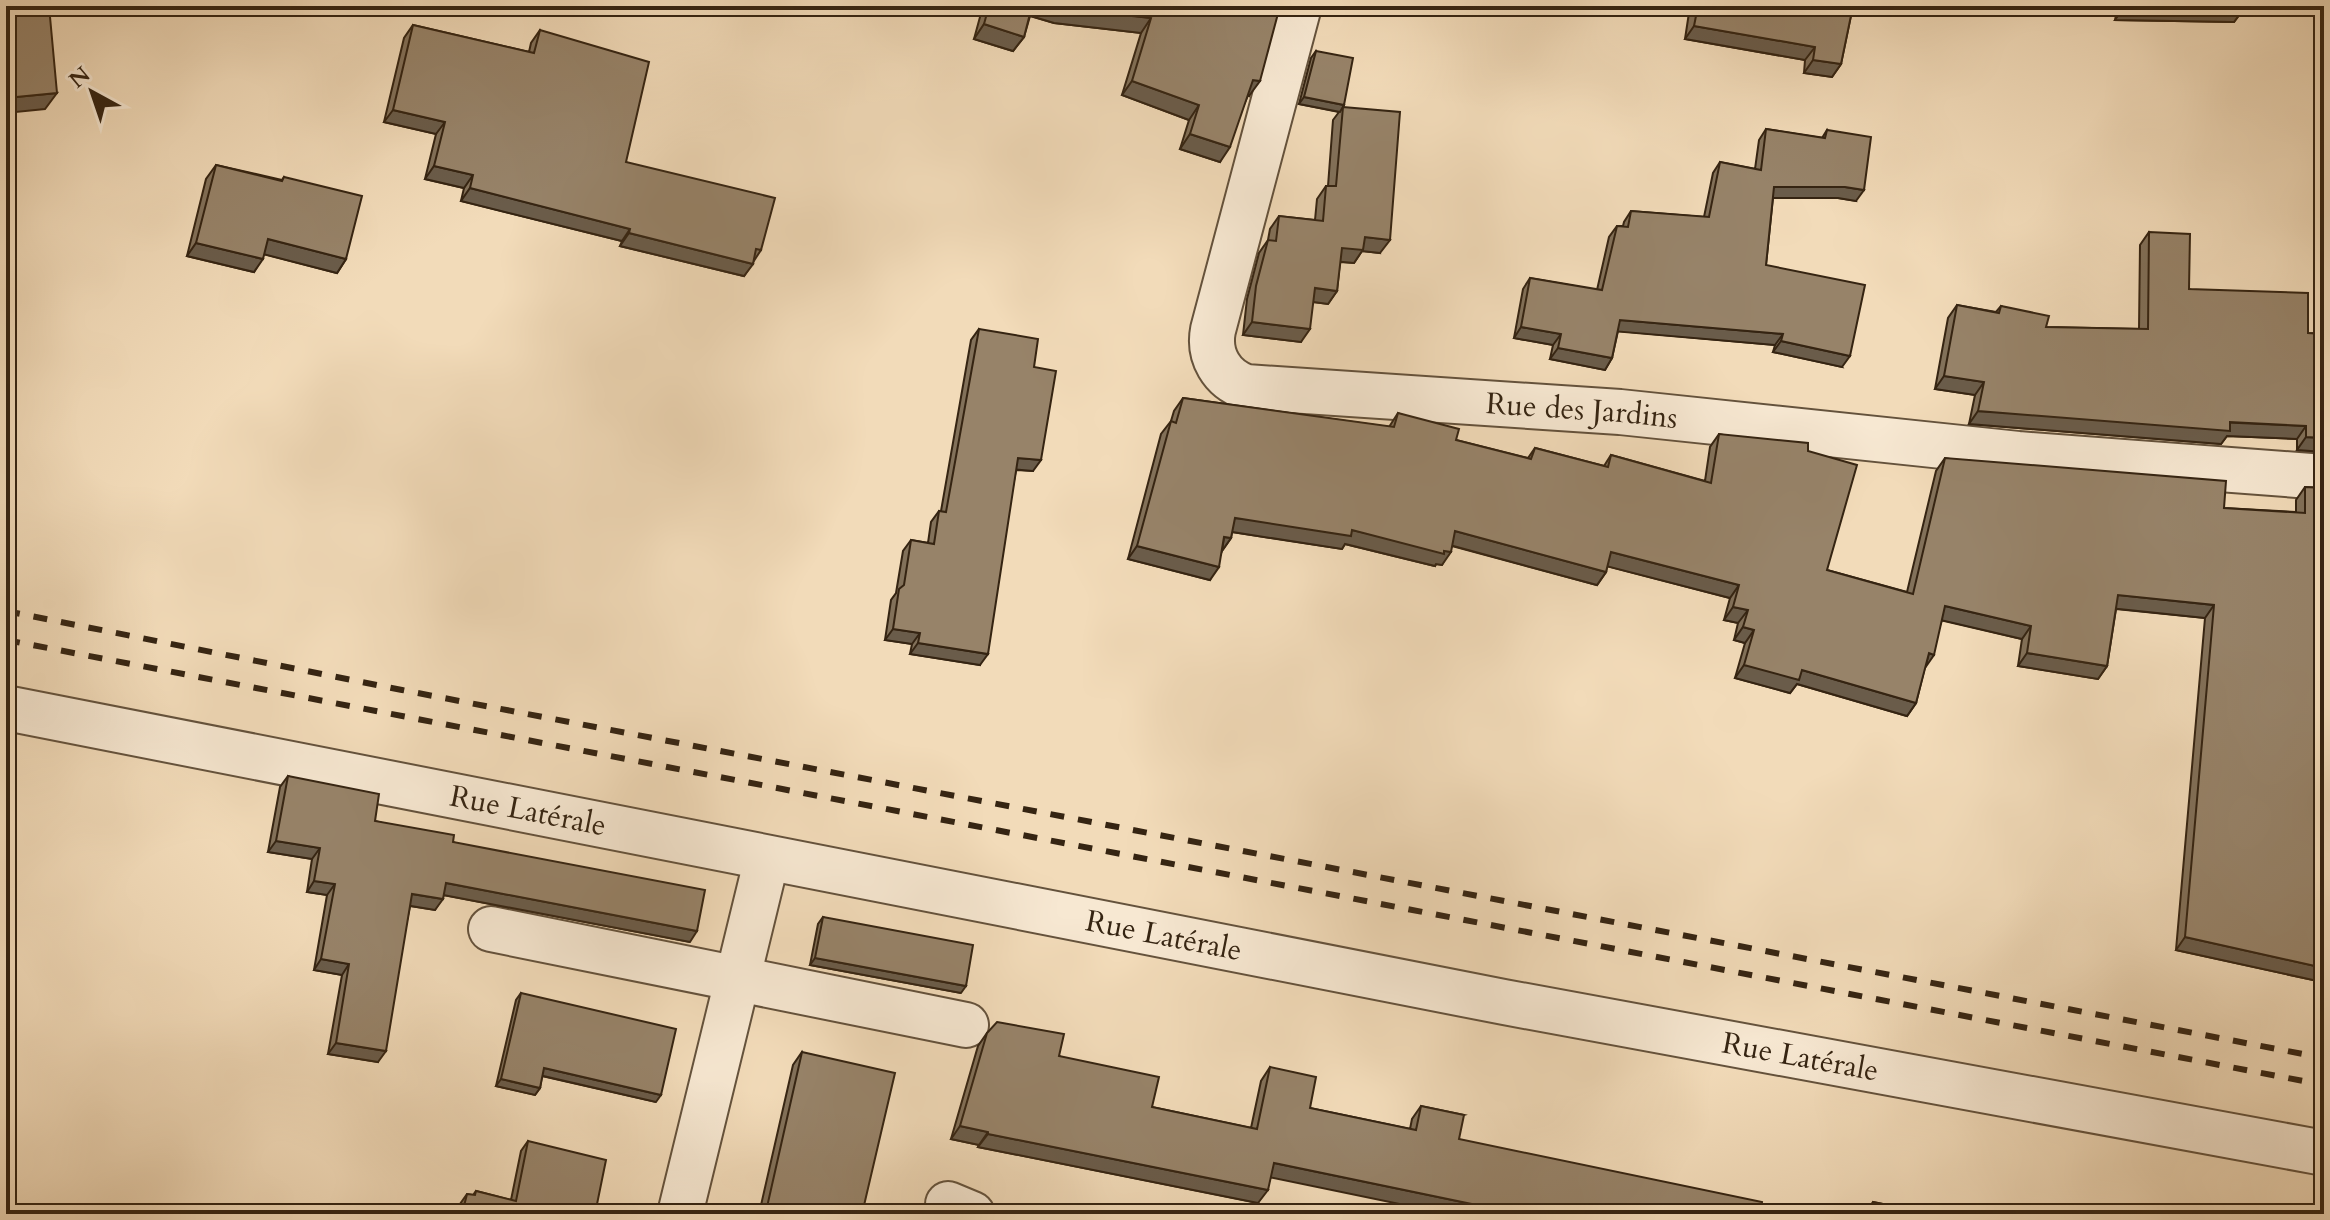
<svg xmlns="http://www.w3.org/2000/svg" width="2330" height="1220" viewBox="0 0 2330 1220" font-family="Cardo,serif">
<style>
.lines{fill:none;stroke-linecap:round;stroke-linejoin:round}
.street-casing{stroke:#64523c;stroke-width:48}
.street{stroke:#f7e8d2;stroke-width:44}
.rail{stroke:#352412;stroke-width:6;stroke-dasharray:14 14;stroke-linecap:butt}
.wall{fill:#82715a;stroke:#352412;stroke-width:2}
.shaded-wall{fill:#6a5c4a;stroke:#352412;stroke-width:2}
.building{fill:#978369;stroke:#352412;stroke-width:2}
.labels{text-anchor:middle;dominant-baseline:central;stroke-width:6;stroke-linejoin:round;paint-order:stroke}
.street-label{font-size:30px;fill:#352412;stroke:#f7e8d2}
</style>
<rect width="100%" height="100%" fill="#f2dbb9"/>
<filter id="stains"><feTurbulence type="fractalNoise" baseFrequency=".0025" numOctaves="4"/><feColorMatrix values="0 0 0 0 .2 0 0 0 0 .09 0 0 0 0 .02 0 0 0 .5 -.17"/></filter>
<radialGradient id="worn" r=".72"><stop offset=".6" stop-color="#630" stop-opacity="0"/><stop offset="1" stop-color="#630" stop-opacity=".3"/></radialGradient>
<g class="lines">
<g class="street-casing">
<g id="street">
<path id="s1" d="M1299 6 1213 330C1208 356 1222 379 1246 387L1620 412 2018 454 2324 477"/>
<path id="s2" d="M6 708 1504 1002 2324 1153"/>
<polyline points="491,929 966,1025"/>
<polyline points="948,1204 972,1214"/>
<polyline points="680,1214 767,858"/>
</g>
</g>
<use href="#street" class="street"/>
<g class="rail">
<polyline points="6,611 402,690 2324,1058"/>
<polyline points="6,640 2324,1085"/>
</g>
</g>
<g class="wall">
<polygon points="983,6 1280,6 1249,96 1248,95 1220,162 1180,149 1189,120 1122,95 1141,33 1054,23 1030,16 1024,37 1013,51 974,39"/>
<polygon points="1690,6 1853,6 1841,64 1832,77 1804,73 1805,60 1685,39"/>
<polygon points="2118,6 2324,6 2240,14 2234,22 2115,20"/>
<polygon points="413,25 529,52 531,43 540,30 626,162 761,250 744,276 620,246 622,241 461,201 464,188 425,179 436,134 384,122 404,38"/>
<polygon points="1316,51 1344,105 1343,107 1380,253 1362,251 1354,263 1340,262 1337,291 1328,304 1313,302 1301,342 1243,335 1247,299 1259,253 1268,240 1270,229 1279,216 1315,220 1317,199 1326,186 1328,186 1333,120 1339,112 1299,104 1311,58"/>
<polygon points="1766,129 1822,138 1827,130 1856,201 1838,198 1773,198 1766,265 1842,367 1773,352 1775,345 1618,331 1612,358 1605,370 1550,359 1553,345 1514,338 1523,289 1530,278 1597,290 1609,237 1617,226 1623,226 1624,222 1631,211 1704,217 1713,173 1720,162 1755,169 1759,140"/>
<polygon points="216,165 282,180 284,177 346,259 337,273 264,254 254,272 187,256 206,179"/>
<polygon points="2149,232 2189,289 2308,333 2324,334 2324,452 2297,450 2297,439 2227,436 2221,444 1969,424 1975,395 1935,389 1948,318 1957,305 1996,312 2001,306 2046,327 2139,329 2140,245"/>
<polygon points="979,329 1034,367 1033,471 1016,470 980,665 910,654 912,644 885,640 891,600 896,593 903,551 911,540 928,543 931,522 939,511 941,511 971,340"/>
<polygon points="1183,398 1389,427 1398,413 1456,440 1528,458 1535,448 1604,466 1611,455 1705,481 1710,447 1719,434 1808,451 1827,570 1907,592 1936,471 1945,458 2224,508 2296,512 2296,500 2305,487 2324,488 2324,980 2322,982 2176,950 2205,618 2116,609 2107,666 2098,679 2018,666 2022,639 1942,620 1925,667 1916,703 1907,716 1797,684 1790,693 1735,678 1745,643 1734,640 1738,623 1724,620 1730,598 1607,566 1606,572 1597,585 1452,546 1442,565 1436,564 1435,566 1345,544 1342,549 1232,532 1231,538 1222,551 1210,580 1128,559 1161,434 1171,421 1174,411"/>
<polygon points="288,776 375,821 453,842 690,942 444,895 435,910 410,906 378,1062 328,1054 342,975 314,970 327,895 307,892 312,859 268,852 280,787"/>
<polygon points="823,917 961,993 810,965 818,924"/>
<polygon points="521,993 656,1102 542,1076 540,1088 535,1095 496,1086 516,1000"/>
<polygon points="987,1033 1059,1056 1152,1107 1251,1128 1261,1081 1270,1067 1310,1108 1410,1129 1412,1119 1421,1106 1464,1115 1271,1177 1258,1203 978,1147 979,1145 951,1139 978,1046"/>
<polygon points="802,1052 862,1214 759,1214 793,1065"/>
<polygon points="528,1141 595,1214 457,1214 460,1204 467,1194 473,1195 476,1191 511,1200 521,1151"/>
<polygon points="1873,1202 1932,1214 1864,1214"/>
</g>
<g class="shaded-wall">
<polygon points="1029,6 1056,6 1151,18 1141,33 1054,23 1024,14"/>
<polygon points="2324,6 2324,12 2240,14 2234,22 2115,20 2124,7"/>
<polygon points="984,24 1024,37 1013,51 974,39"/>
<polygon points="1694,26 1815,47 1805,60 1685,39"/>
<polygon points="1813,60 1841,64 1832,77 1804,73"/>
<polygon points="1253,80 1260,81 1249,96 1243,95"/>
<polygon points="1132,81 1199,105 1189,120 1122,95"/>
<polygon points="57,93 45,109 6,113 6,98"/>
<polygon points="1304,97 1344,105 1340,112 1299,104"/>
<polygon points="393,110 445,122 436,134 384,122"/>
<polygon points="1190,134 1230,147 1220,162 1180,149"/>
<polygon points="434,166 473,175 464,188 425,179"/>
<polygon points="1774,187 1845,187 1864,190 1856,201 1838,198 1767,198"/>
<polygon points="470,188 630,229 622,241 461,201"/>
<polygon points="629,233 753,264 744,276 620,246"/>
<polygon points="1365,237 1390,240 1380,253 1362,251 1354,263 1332,261 1342,248"/>
<polygon points="268,239 346,259 337,273 259,253"/>
<polygon points="196,243 263,259 254,272 187,256"/>
<polygon points="1315,288 1337,291 1328,304 1306,301"/>
<polygon points="1620,320 1783,334 1775,345 1612,331"/>
<polygon points="1252,322 1310,329 1301,342 1243,335"/>
<polygon points="1521,327 1561,334 1553,345 1514,338"/>
<polygon points="1781,341 1850,356 1842,367 1773,352"/>
<polygon points="1558,348 1612,358 1605,370 1550,359"/>
<polygon points="1944,376 1984,382 1975,395 1935,389"/>
<polygon points="1978,411 2306,426 2297,439 2227,436 2221,444 1969,424"/>
<polygon points="2306,437 2324,438 2324,452 2297,450"/>
<polygon points="1018,458 1041,460 1033,471 1010,469"/>
<polygon points="1235,518 1352,530 1451,552 1442,565 1436,564 1435,566 1345,544 1342,549 1226,531"/>
<polygon points="1455,531 1606,572 1597,585 1446,544"/>
<polygon points="1224,537 1231,538 1222,551"/>
<polygon points="1137,546 1219,567 1210,580 1128,559"/>
<polygon points="1611,552 1739,585 1730,598 1602,565"/>
<polygon points="2118,595 2214,605 2205,618 2109,608"/>
<polygon points="1945,606 2031,626 2022,639 1936,619"/>
<polygon points="1733,607 1748,610 1738,623 1724,620"/>
<polygon points="1743,627 1754,630 1745,643 1734,640"/>
<polygon points="893,629 920,633 912,644 885,640"/>
<polygon points="918,643 988,654 980,665 910,654"/>
<polygon points="1929,653 1934,655 1925,668"/>
<polygon points="2027,653 2107,666 2098,679 2018,666"/>
<polygon points="1744,665 1802,670 1916,703 1907,716 1797,684 1790,693 1735,678"/>
<polygon points="276,841 320,848 312,859 268,852"/>
<polygon points="314,881 335,884 327,895 307,892"/>
<polygon points="446,883 697,931 690,942 438,894"/>
<polygon points="412,894 443,899 435,910 405,905"/>
<polygon points="2185,937 2324,968 2324,980 2322,982 2176,950"/>
<polygon points="815,958 966,986 961,993 810,965"/>
<polygon points="321,959 349,964 342,975 314,970"/>
<polygon points="336,1043 386,1051 378,1062 328,1054"/>
<polygon points="544,1068 661,1095 656,1102 539,1075"/>
<polygon points="501,1079 540,1088 535,1095 496,1086"/>
<polygon points="960,1126 988,1132 979,1145 951,1139"/>
<polygon points="988,1134 1268,1190 1258,1203 978,1147"/>
<polygon points="1274,1163 1520,1214 1448,1214 1264,1176"/>
<polygon points="767,1207 778,1210 775,1214 762,1214"/>
</g>
<g class="building">
<polygon points="6,6 49,6 57,93 6,98"/>
<polygon points="989,6 1032,6 1024,37 984,24"/>
<polygon points="1056,6 1280,6 1260,81 1253,80 1230,147 1190,134 1199,105 1132,81 1151,18 1064,9"/>
<polygon points="1698,6 1853,6 1841,64 1813,60 1815,47 1694,26"/>
<polygon points="2124,6 2243,6 2243,9"/>
<polygon points="413,25 534,53 540,30 649,62 626,162 775,198 761,250 756,249 753,264 629,233 630,229 470,188 473,175 434,166 445,122 393,110"/>
<polygon points="1316,51 1353,58 1344,105 1304,97"/>
<polygon points="1343,107 1400,112 1390,240 1365,237 1363,250 1342,248 1337,291 1315,288 1310,329 1252,322 1256,286 1268,240 1276,241 1279,216 1323,221 1326,186 1336,186"/>
<polygon points="1766,129 1825,138 1827,130 1871,137 1864,190 1845,187 1774,187 1766,265 1865,285 1850,356 1781,341 1783,334 1620,320 1612,358 1558,348 1561,334 1521,327 1530,278 1602,290 1617,226 1628,227 1631,211 1709,217 1720,162 1761,170"/>
<polygon points="216,165 282,181 284,177 362,196 346,259 268,239 263,259 196,243"/>
<polygon points="2149,232 2190,234 2189,289 2308,293 2308,333 2324,334 2324,438 2306,437 2306,426 2230,422 2230,431 1978,411 1984,382 1944,376 1957,305 1999,313 2001,306 2049,316 2046,327 2148,329"/>
<polygon points="979,329 1038,339 1034,367 1056,371 1041,460 1018,458 988,654 918,643 920,633 893,629 899,589 904,585 911,540 934,544 939,511 946,512"/>
<polygon points="1183,398 1394,427 1398,413 1459,429 1456,440 1531,459 1535,448 1608,467 1611,455 1711,483 1719,434 1808,443 1808,451 1857,465 1827,570 1913,594 1945,458 2226,481 2224,508 2305,513 2305,487 2324,488 2324,968 2185,937 2214,605 2118,595 2107,666 2027,653 2031,626 1945,606 1934,655 1929,653 1916,703 1802,670 1799,680 1744,665 1754,630 1743,627 1748,610 1733,607 1739,585 1611,552 1606,572 1455,531 1451,552 1444,551 1444,554 1352,530 1351,536 1235,518 1231,538 1224,537 1219,567 1137,546 1171,421 1176,423"/>
<polygon points="288,776 379,794 375,821 454,835 453,842 705,890 697,931 446,883 443,899 412,894 386,1051 336,1043 349,964 321,959 335,884 314,881 320,848 276,841"/>
<polygon points="823,917 973,945 966,986 815,958"/>
<polygon points="521,993 676,1029 661,1095 544,1068 540,1088 501,1079"/>
<polygon points="997,1022 1064,1034 1059,1056 1159,1077 1152,1107 1257,1129 1270,1067 1316,1077 1310,1108 1416,1130 1421,1106 1464,1115 1459,1139 1762,1202 1761,1210 1778,1214 1520,1214 1274,1163 1268,1190 988,1134 988,1132 960,1126 987,1033"/>
<polygon points="802,1052 895,1073 862,1214 777,1214 778,1210 767,1207"/>
<polygon points="528,1141 606,1160 595,1214 462,1214 467,1194 475,1195 476,1191 516,1201"/>
<polygon points="1873,1202 1932,1214 1870,1214"/>
</g>
<g class="labels">
<g class="street-label">
<text stroke="none"><textPath href="#s1" startOffset="744">Rue des Jardins</textPath></text>
<text stroke="none"><textPath href="#s2" startOffset="532">Rue Latérale</textPath></text>
<text stroke="none"><textPath href="#s2" startOffset="1180">Rue Latérale</textPath></text>
<text stroke="none"><textPath href="#s2" startOffset="1828">Rue Latérale</textPath></text>
</g>
</g>
<rect width="2330" height="1220" fill="none" stroke="#f2dbb9" stroke-width="32"/>
<rect x="8" y="8" width="2314" height="1204" fill="none" stroke="#352412" stroke-width="4"/>
<rect x="16" y="16" width="2298" height="1188" fill="none" stroke="#352412" stroke-width="2"/>
<g transform="translate(92 92) rotate(320)" stroke="#f7e8d2" stroke-width="6" paint-order="stroke">
<path d="M0-6L14 30L0 20L-14 30Z" fill="#352412"/>
<text y="-12" font-size="22" font-weight="bold" text-anchor="middle" fill="#352412">N</text>
</g>
<rect width="100%" height="100%" filter="url(#stains)"/>
<rect width="100%" height="100%" fill="url(#worn)"/>
</svg>
